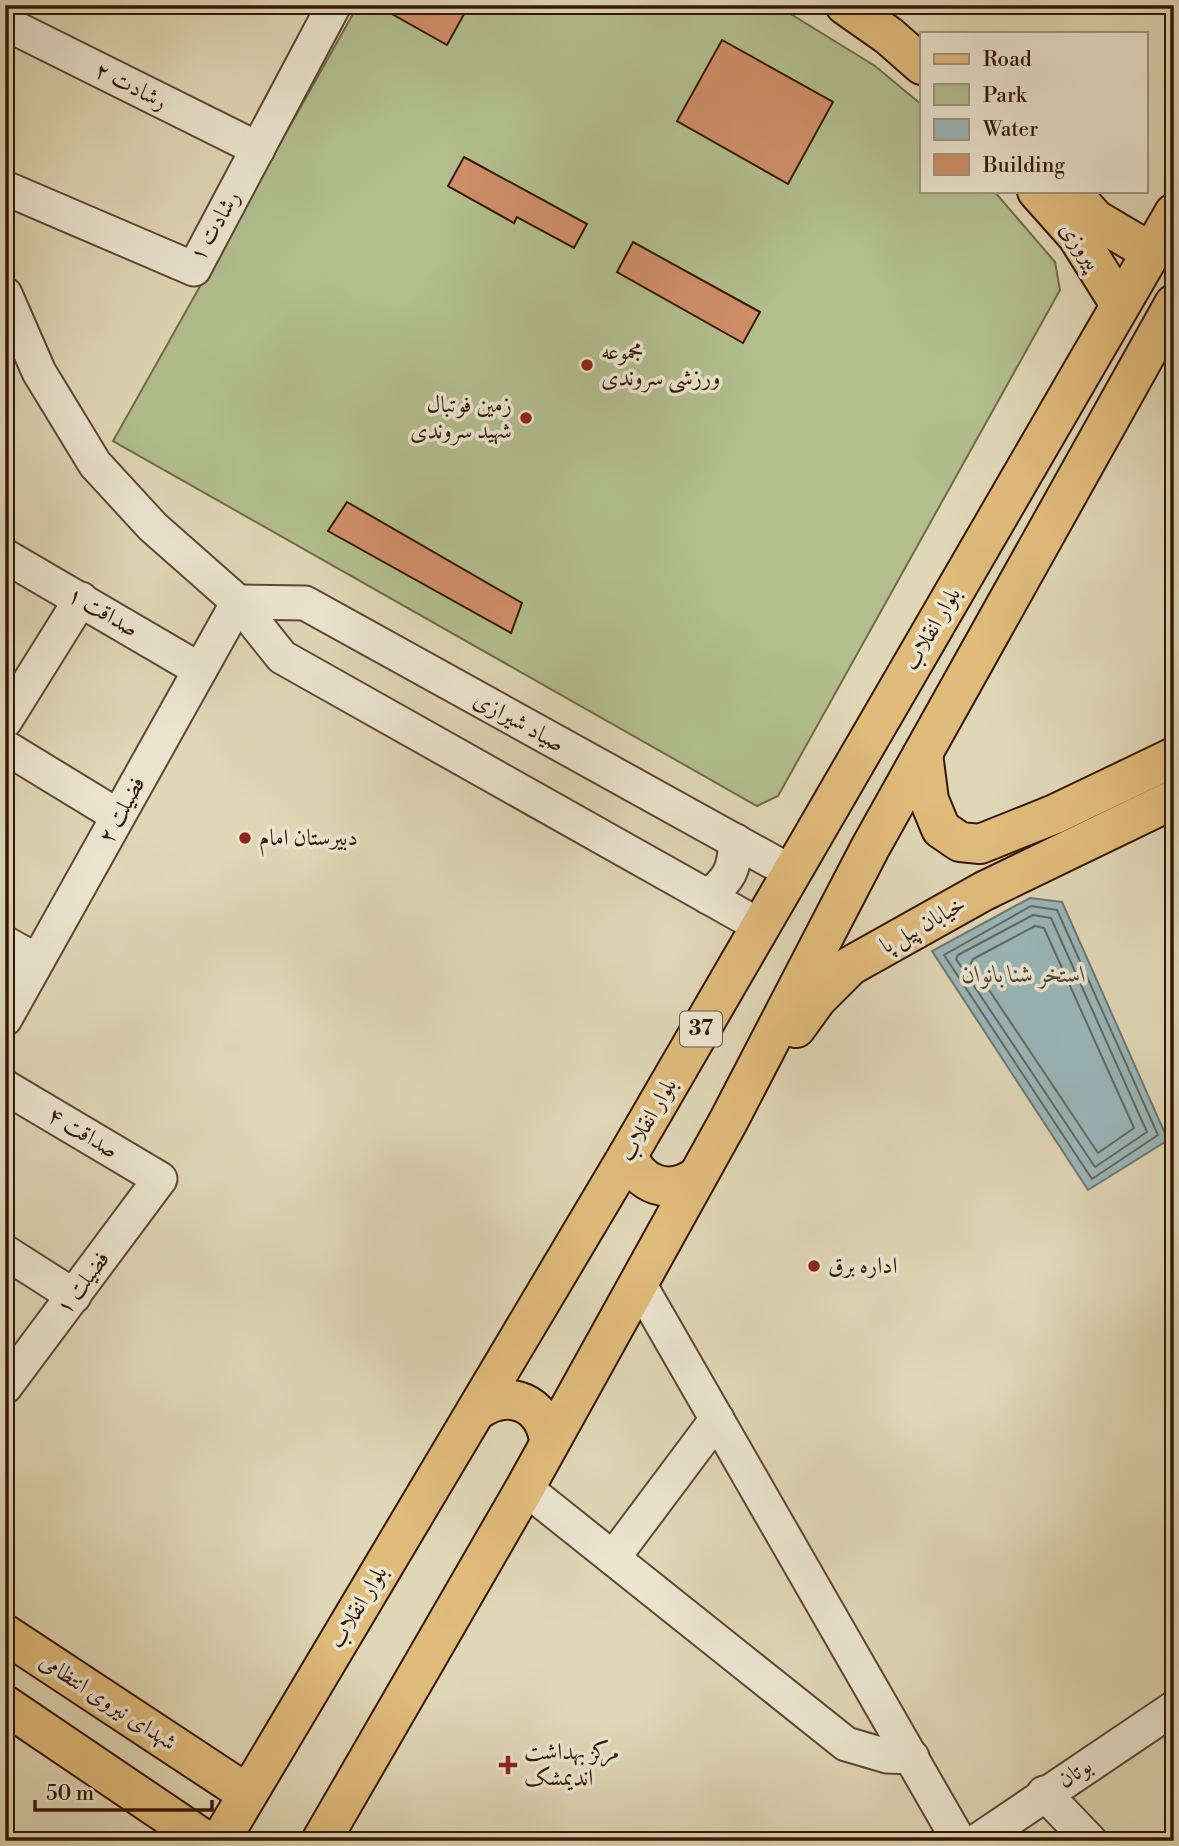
<svg xmlns="http://www.w3.org/2000/svg" width="1179" height="1846" viewBox="0 0 1179 1846" font-family="'Libre Bodoni',Amiri,serif">
<style>
.green{fill:#b2be8e;stroke:#736a4a;stroke-width:2}
.water{fill:#99b7b9;stroke:#717772;stroke-width:2}
.lines{fill:none;stroke-linecap:round;stroke-linejoin:round}
.shore{stroke:#666760;stroke-width:2}
.building{fill:#cf8f68;stroke:#341707;stroke-width:2}
.minor-casing{stroke:#5f4733;stroke-width:37}
.major-casing{stroke:#341707;stroke-width:42}
.minor{stroke:#ebe5d0;stroke-width:33}
.major{stroke:#e0bc7b;stroke-width:38}
.poi-dot{fill:#8f2418;stroke:#ebe5d0;stroke-width:2.5}
.labels{text-anchor:middle;dominant-baseline:central;stroke-width:7;stroke-linejoin:round;paint-order:stroke}
.shield{fill:#ebe5d0;stroke:#6b5543;stroke-width:2}
.shield-label{font-size:21px;font-weight:bold;fill:#341707}
.street-label{font-size:23px;fill:#341707;stroke:#ebe5d0}
.poi-label{font-size:23px;fill:#341707;stroke:#ebe5d0;text-anchor:start}
.water-label{font-size:24px;font-style:italic;fill:#52473c;stroke:#ebe5d0}
</style>
<rect width="100%" height="100%" fill="#e0d7b6"/>
<filter id="stains"><feTurbulence type="fractalNoise" baseFrequency=".00286" numOctaves="4"/><feColorMatrix values="0 0 0 0 .2 0 0 0 0 .09 0 0 0 0 .02 0 0 0 .5 -.17"/></filter>
<radialGradient id="worn" r=".72"><stop offset=".6" stop-color="#630" stop-opacity="0"/><stop offset="1" stop-color="#630" stop-opacity=".3"/></radialGradient>
<polygon class="green" points="358,5 776,5 875,66 922,105 922,191 994,191 1055,262 1060,290 778,796 757,806 113,441"/>
<polygon class="water" points="1030,898 1062,902 1168,1140 1088,1190 932,951"/>
<g class="lines">
<g class="shore">
<polygon points="1031,906 1057,910 1158,1135 1092,1179 944,955"/>
<polygon points="1033,915 1051,918 1147,1132 1095,1167 956,959 958,955"/>
<polygon points="1035,926 1044,928 1134,1128 1098,1153 971,963 973,959"/>
</g>
</g>
<g class="building">
<polygon points="376,5 469,5 447,45"/>
<polygon points="722,40 833,102 788,184 677,121"/>
<polygon points="464,157 587,224 574,248 517,217 514,223 448,186"/>
<polygon points="633,242 760,312 743,343 617,272"/>
<polygon points="347,502 522,603 511,633 328,531"/>
</g>
<g class="lines">
<g class="minor-casing">
<g id="minor">
<polyline points="5,23 258,149"/>
<polyline points="5,188 194,269 334,5"/>
<polyline points="5,294 39,372 95,464 153,527 238,602 282,657 760,926"/>
<polyline points="5,556 200,670"/>
<polyline points="238,602 305,603 791,872"/>
<polyline points="5,721 81,599"/>
<polyline points="5,747 118,816"/>
<path d="M708 897C730 878 734 871 736 841"/>
<polyline points="5,943 37,961"/>
<polyline points="5,1019 238,602"/>
<polyline points="5,1087 160,1179 5,1387"/>
<polyline points="5,1252 74,1296"/>
<polyline points="638,1282 959,1841"/>
<polyline points="525,1488 846,1744 887,1756 912,1757"/>
<polyline points="613,1558 717,1419"/>
<polyline points="1044,1793 1090,1841"/>
<polyline points="977,1841 1174,1708"/>
</g>
</g>
<g class="major-casing">
<g id="major">
<polyline points="845,5 889,36 922,65"/>
<polyline points="1037,191 1077,236 1119,303"/>
<polyline points="1070,191 1095,219 1149,251"/>
<polyline points="923,754 929,800 941,829 960,842 980,844 1055,814 1174,757"/>
<polyline points="796,1028 817,999 850,966 984,891 1174,799"/>
<path d="M628 1155C639 1185 669 1196 696 1177"/>
<path d="M478 1410C509 1388 543 1403 549 1440"/>
<polyline points="5,1634 246,1793"/>
<polyline points="5,1705 206,1841"/>
<polyline points="220,1841 628,1155 1174,213"/>
<polyline points="321,1841 525,1488 729,1120 870,848 1174,304"/>
</g>
</g>
<use href="#minor" class="minor"/>
<use href="#major" class="major"/>
</g>
<g class="poi-dot">
<circle cx="587" cy="365" r="7"/>
<circle cx="526" cy="418" r="7"/>
<circle cx="245" cy="838" r="7"/>
<circle cx="814" cy="1266" r="7"/>
<path d="M504.5 1754.5h7v7h7v7h-7v7h-7v-7h-7v-7h7z"/>
</g>
<g class="labels">
<rect class="shield" x="680" y="1011.5" width="42" height="35" rx="5"/>
<g class="shield-label">
<text x="701" y="1029">37</text>
</g>
<g class="street-label">
<text transform="translate(131 86) rotate(27)">رشادت ۲</text>
<text transform="translate(215 226) rotate(-60)">رشادت ۱</text>
<text transform="translate(1080 246) rotate(55)">پیروزی</text>
<text transform="translate(103 612) rotate(30)">صداقت ۱</text>
<text transform="translate(932 629) rotate(-60)">بلوار انقلاب</text>
<text transform="translate(519 722) rotate(29)">صیاد شیرازی</text>
<text transform="translate(122 810) rotate(-61)">فضیلت ۲</text>
<text transform="translate(923 925) rotate(-29)">خیابان پیل پا</text>
<text transform="translate(648 1120) rotate(-60)">بلوار انقلاب</text>
<text transform="translate(83 1133) rotate(31)">صداقت ۴</text>
<text transform="translate(83 1283) rotate(-53)">فضیلت ۱</text>
<text transform="translate(358 1607) rotate(-59)">بلوار انقلاب</text>
<text transform="translate(108 1702) rotate(33)">شهدای نیروی انتظامی</text>
<text transform="translate(1075 1773) rotate(-33)">بوتان</text>
</g>
<g class="poi-label">
<text x="601" y="352">مجموعه<tspan x="601" dy="26">ورزشی سروندی</tspan></text>
<text x="512" y="405" text-anchor="end">زمین فوتبال<tspan x="512" dy="26">شهید سروندی</tspan></text>
<text x="259" y="838">دبیرستان امام</text>
<text x="828" y="1266">اداره برق</text>
<text x="524" y="1752">مرکز بهداشت<tspan x="524" dy="26">اندیمشک</tspan></text>
</g>
<g class="water-label">
<text x="1024" y="975">استخر شنا بانوان</text>
</g>
</g>
<rect width="1179" height="1846" fill="none" stroke="#e0d7b6" stroke-width="28"/>
<rect x="7" y="7" width="1165" height="1832" fill="none" stroke="#341707" stroke-width="3.5"/>
<rect x="14" y="14" width="1151" height="1818" fill="none" stroke="#341707" stroke-width="2"/>
<rect x="920" y="32" width="228" height="161" fill="#ebe5d0" stroke="#a29380" stroke-width="2"/>
<rect x="934" y="54" width="35" height="10" fill="#e0bc7b" stroke="#a29380" stroke-width="2"/>
<text x="983" y="66" font-size="21" fill="#341707">Road</text>
<rect x="934" y="84" width="35" height="21" fill="#b2be8e" stroke="#a29380" stroke-width="2"/>
<text x="983" y="102" font-size="21" fill="#341707">Park</text>
<rect x="934" y="119" width="35" height="21" fill="#99b7b9" stroke="#a29380" stroke-width="2"/>
<text x="983" y="136" font-size="21" fill="#341707">Water</text>
<rect x="934" y="154" width="35" height="21" fill="#cf8f68" stroke="#a29380" stroke-width="2"/>
<text x="983" y="172" font-size="21" fill="#341707">Building</text>
<path d="M35 1800v10h177v-10" fill="none" stroke="#341707" stroke-width="3.5"/>
<text x="46" y="1800" font-size="21" fill="#341707" stroke="#ebe5d0" stroke-width="5" paint-order="stroke">50 m</text>
<rect width="100%" height="100%" filter="url(#stains)"/>
<rect width="100%" height="100%" fill="url(#worn)"/>
</svg>
